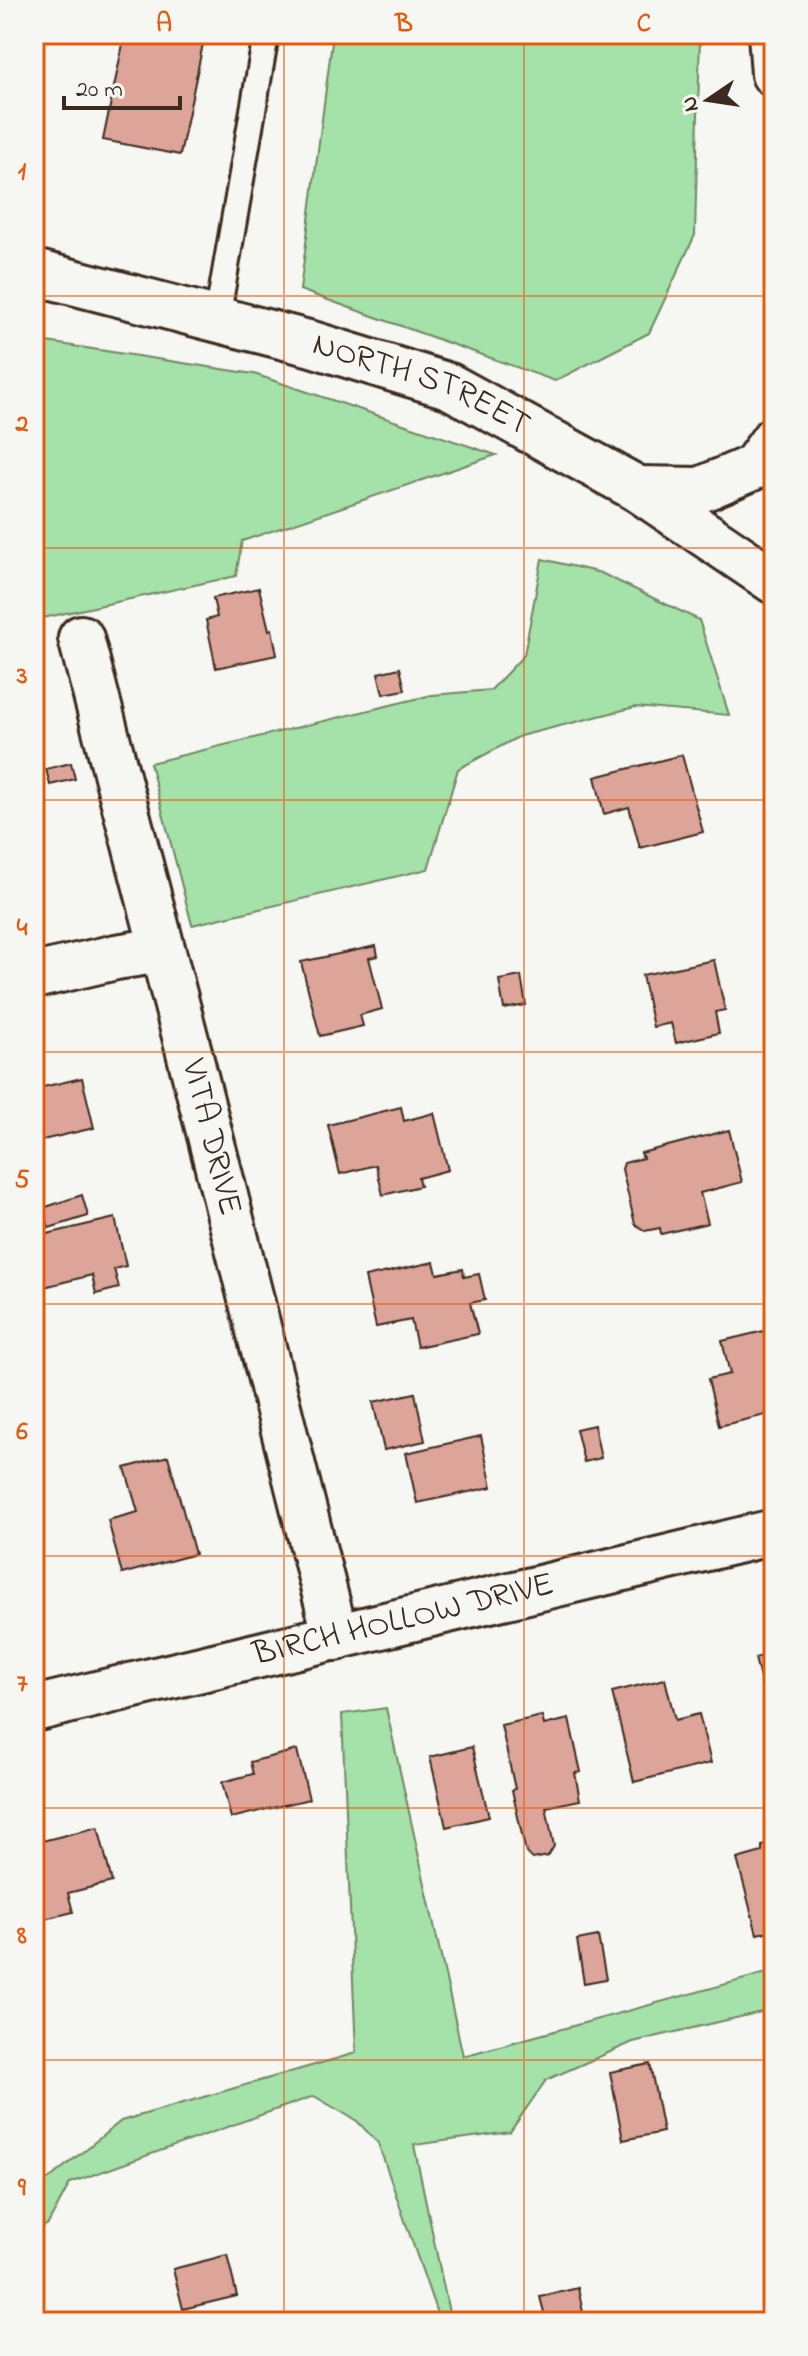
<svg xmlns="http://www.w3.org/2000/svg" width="808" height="2356" viewBox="0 0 808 2356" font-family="'Indie Flower',sans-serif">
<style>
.green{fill:#a4e2a9;stroke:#708664;stroke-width:2}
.building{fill:#dda49a;stroke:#3b2a1e;stroke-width:2}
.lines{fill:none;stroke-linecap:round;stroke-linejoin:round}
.service-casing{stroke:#3b2a1e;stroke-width:30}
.minor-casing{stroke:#3b2a1e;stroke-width:50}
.tertiary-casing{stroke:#3b2a1e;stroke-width:50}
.secondary-casing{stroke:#3b2a1e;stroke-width:50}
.service{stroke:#f6f6f2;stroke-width:24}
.minor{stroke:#f6f6f2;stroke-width:44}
.tertiary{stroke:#f6f6f2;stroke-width:44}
.secondary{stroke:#f6f6f2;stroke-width:44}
.grid{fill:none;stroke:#e8590c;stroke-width:2;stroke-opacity:0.55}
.labels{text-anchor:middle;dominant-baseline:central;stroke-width:8;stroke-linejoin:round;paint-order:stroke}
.street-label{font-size:34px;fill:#3b2a1e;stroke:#f6f6f2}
.neatline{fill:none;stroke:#e8590c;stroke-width:3}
.grid-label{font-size:26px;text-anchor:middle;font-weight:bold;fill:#e8590c}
</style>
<rect width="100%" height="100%" fill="#f6f6f2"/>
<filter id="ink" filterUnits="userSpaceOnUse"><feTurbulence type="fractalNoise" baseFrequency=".0125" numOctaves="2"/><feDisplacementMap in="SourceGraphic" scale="16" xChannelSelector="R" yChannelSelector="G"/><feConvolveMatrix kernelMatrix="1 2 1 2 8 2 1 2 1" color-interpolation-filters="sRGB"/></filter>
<g filter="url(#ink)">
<g class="green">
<polygon points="333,34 700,34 695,235 649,333 555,381 300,290"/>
<polygon points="34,340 254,374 496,455 242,541 236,576 34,620"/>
<polygon points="542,559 601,573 699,620 729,715 635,707 520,736 458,769 428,869 192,925 150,763 432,695 491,690 524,655"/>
<polygon points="386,1708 463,2056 774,1971 774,2009 633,2042 546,2080 510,2132 414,2145 451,2322 440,2322 378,2143 357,2121 314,2096 70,2183 48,2224 34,2231 34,2189 39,2187 121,2121 356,2053 342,1714"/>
</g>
<g class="building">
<polygon points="125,34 205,34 180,155 103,140"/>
<polygon points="259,588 269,630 272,629 277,655 216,668 206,620 217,617 213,598"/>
<polygon points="400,668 405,690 383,694 378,673"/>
<polygon points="682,755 703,832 640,848 629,807 604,814 595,777"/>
<polygon points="71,763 75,779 50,785 46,769"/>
<polygon points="376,946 378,956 369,958 382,1009 360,1015 363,1026 320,1036 301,962"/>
<polygon points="714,960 725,1010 715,1012 719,1033 676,1043 671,1023 653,1027 642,975"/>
<polygon points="521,976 526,1005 504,1009 499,980"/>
<polygon points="82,1078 94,1128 34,1142 34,1089"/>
<polygon points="401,1107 404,1121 434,1113 448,1170 418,1178 420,1186 383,1195 376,1165 340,1174 328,1125"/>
<polygon points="729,1130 742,1182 700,1193 708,1223 661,1234 660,1228 645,1231 635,1224 622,1169 624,1163 643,1158 641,1153"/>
<polygon points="82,1195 88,1216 49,1228 43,1208"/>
<polygon points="115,1218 126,1266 114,1269 119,1288 96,1294 92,1275 44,1287 34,1247 34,1237"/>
<polygon points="434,1262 437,1274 463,1269 464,1277 479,1274 485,1300 470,1303 478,1334 417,1347 411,1320 376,1327 365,1277"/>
<polygon points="768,1330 774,1355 774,1413 719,1426 708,1379 730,1374 722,1341"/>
<polygon points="415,1393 425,1441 384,1450 373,1402"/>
<polygon points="594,1425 601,1458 584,1462 576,1429"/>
<polygon points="481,1436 492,1487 417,1503 406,1453"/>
<polygon points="168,1456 195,1554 122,1574 108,1520 138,1512 125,1468"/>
<polygon points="774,1653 774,1737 755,1658"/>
<polygon points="665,1679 675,1720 699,1714 711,1763 634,1782 612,1692"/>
<polygon points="542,1716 544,1725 569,1719 581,1772 575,1773 580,1800 546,1807 554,1846 548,1856 533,1859 526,1853 512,1790 515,1789 501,1725"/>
<polygon points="472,1747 489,1817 446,1827 430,1757"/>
<polygon points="297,1750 309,1799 231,1818 222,1782 253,1774 250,1762"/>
<polygon points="98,1827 112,1882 68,1893 73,1912 45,1919 34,1912 34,1843"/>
<polygon points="774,1843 774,1930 757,1934 737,1859 762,1852 762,1846"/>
<polygon points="598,1936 606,1979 584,1983 577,1940"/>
<polygon points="650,2064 663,2132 623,2140 610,2072"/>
<polygon points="227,2255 237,2296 183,2309 173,2269"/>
<polygon points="578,2288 585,2322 537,2322 546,2320 540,2297"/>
</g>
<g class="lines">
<g class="service-casing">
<polyline id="service" points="217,319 266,35"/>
</g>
<g class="minor-casing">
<g id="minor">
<path id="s1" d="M81 638 186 1040 336 1638"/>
<polyline points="34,976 116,957 161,950"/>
<path id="s2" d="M34 1709 774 1532"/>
</g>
</g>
<g class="tertiary-casing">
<g id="tertiary">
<path id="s3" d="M34 272 312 344 449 386 638 489 774 581"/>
<polyline points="638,489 700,490 754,467 774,439"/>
</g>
</g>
<g class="secondary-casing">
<polyline id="secondary" points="771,34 774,74"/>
</g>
<use href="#service" class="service"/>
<use href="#minor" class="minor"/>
<use href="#tertiary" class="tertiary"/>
<use href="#secondary" class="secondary"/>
</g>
</g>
<path class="grid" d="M284 34V2322M524 34V2322M34 296H774M34 548H774M34 800H774M34 1052H774M34 1304H774M34 1556H774M34 1808H774M34 2060H774"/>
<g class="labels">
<g class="street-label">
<text stroke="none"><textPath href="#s3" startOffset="404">NORTH STREET</textPath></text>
<text stroke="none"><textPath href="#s1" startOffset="516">VITA DRIVE</textPath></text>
<text stroke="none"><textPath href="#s2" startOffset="380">BIRCH HOLLOW DRIVE</textPath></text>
</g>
</g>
<rect width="808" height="2356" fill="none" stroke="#f6f6f2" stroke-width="88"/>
<g transform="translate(708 100) rotate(257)" stroke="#f6f6f2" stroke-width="6" paint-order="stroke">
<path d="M0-6L14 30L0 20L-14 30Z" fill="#3b2a1e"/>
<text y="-12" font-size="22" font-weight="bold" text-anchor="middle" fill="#3b2a1e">N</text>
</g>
<path d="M64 96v12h116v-12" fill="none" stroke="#3b2a1e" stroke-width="4"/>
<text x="76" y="96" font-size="24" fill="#3b2a1e" stroke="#f6f6f2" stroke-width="6" paint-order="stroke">20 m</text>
<rect x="44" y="44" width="720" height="2268" class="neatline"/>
<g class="grid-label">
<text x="164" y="31">A</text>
<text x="404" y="31">B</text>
<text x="644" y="31">C</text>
<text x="22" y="179">1</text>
<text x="22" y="431">2</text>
<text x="22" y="683">3</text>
<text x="22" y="935">4</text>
<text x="22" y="1187">5</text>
<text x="22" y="1439">6</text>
<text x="22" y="1691">7</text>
<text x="22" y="1943">8</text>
<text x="22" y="2195">9</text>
</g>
</svg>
